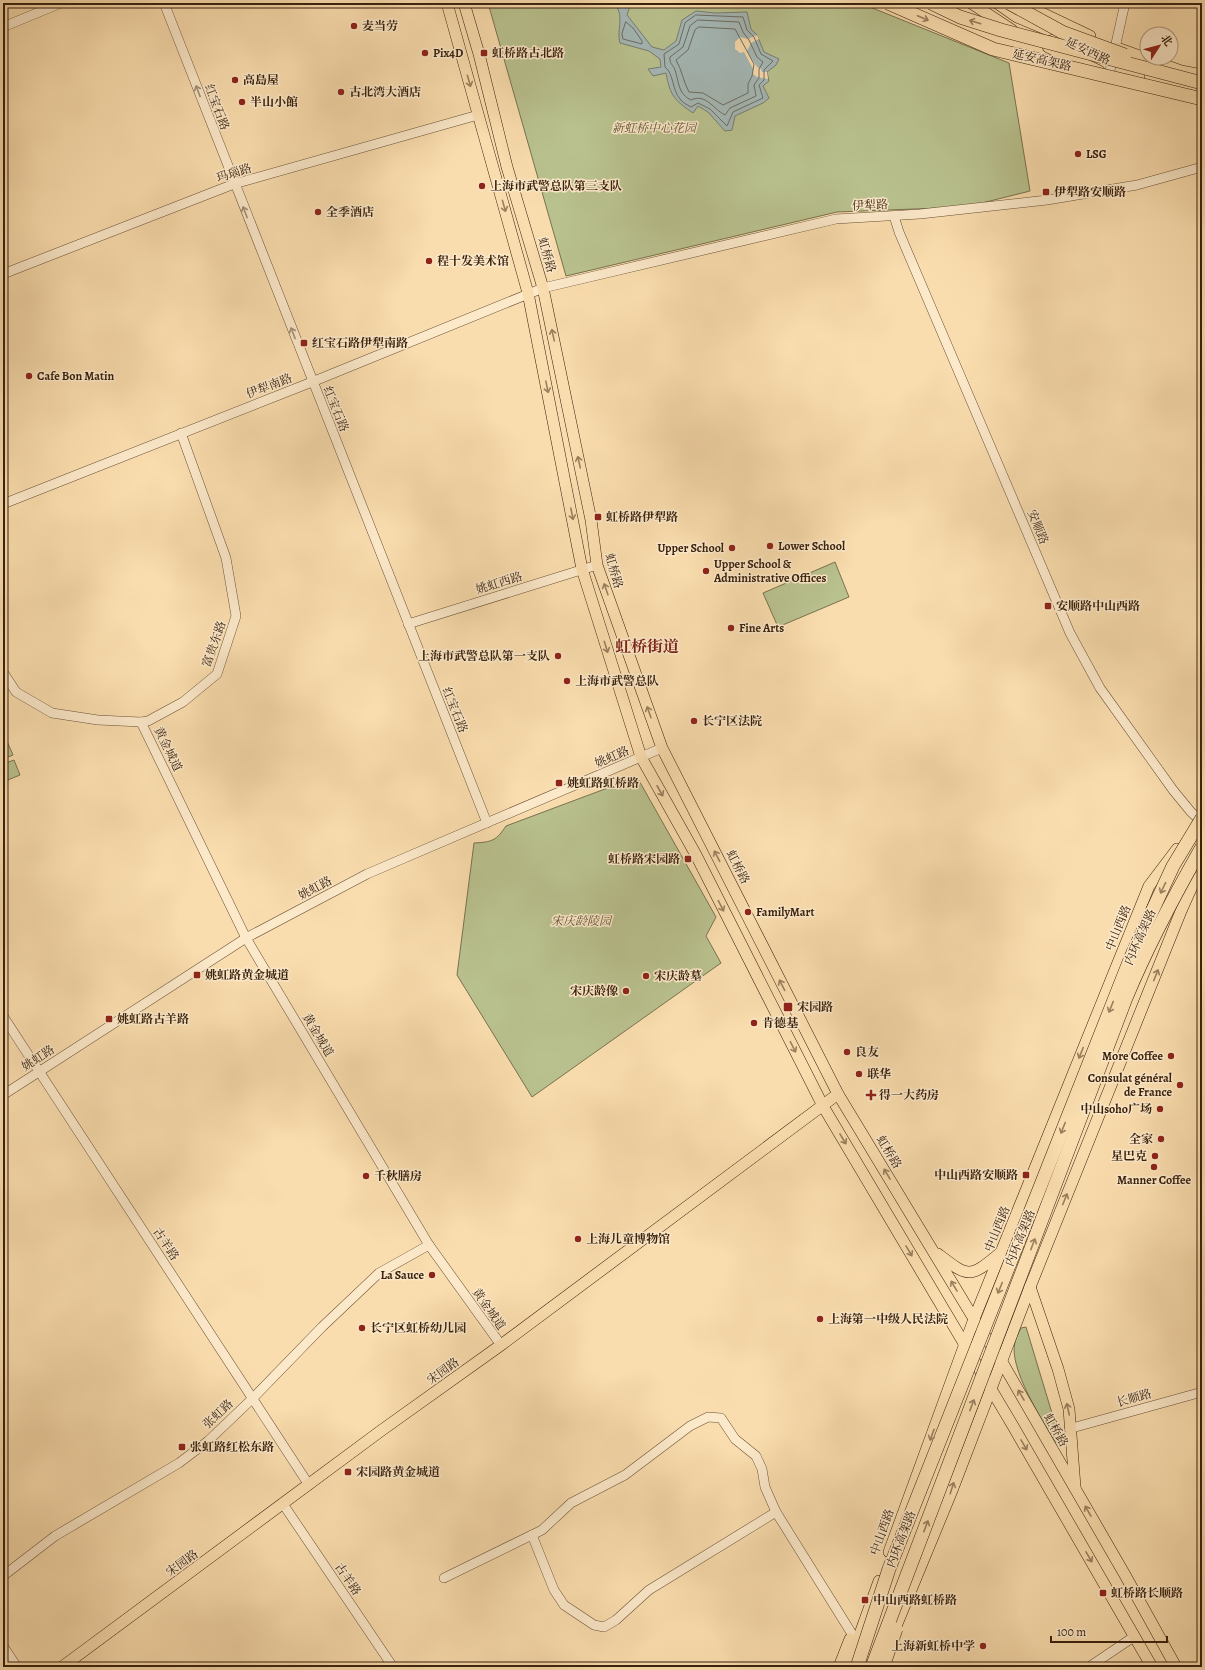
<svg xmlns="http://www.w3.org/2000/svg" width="1205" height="1670" viewBox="0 0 1205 1670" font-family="Alegreya,'Noto Serif SC',serif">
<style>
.green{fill:#b9c28f;stroke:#79724e}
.water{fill:#a4b8b6;stroke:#797c72}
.pier{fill:#faddae}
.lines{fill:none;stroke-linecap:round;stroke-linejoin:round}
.shore{stroke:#6e6c62;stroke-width:1}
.minor-casing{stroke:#695035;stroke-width:10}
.major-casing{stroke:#39210d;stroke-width:12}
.minor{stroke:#fce9ca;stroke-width:9}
.major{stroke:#faddae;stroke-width:11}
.highway-bridge-casing{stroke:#39210d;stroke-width:14;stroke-linecap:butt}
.highway-bridge{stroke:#faddae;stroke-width:13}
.oneway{stroke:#9a7f5e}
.oneway2{stroke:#a48f75}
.poi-dot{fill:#8f2418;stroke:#fce9ca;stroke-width:1.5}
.labels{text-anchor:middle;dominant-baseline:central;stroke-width:3;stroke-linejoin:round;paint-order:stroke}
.poi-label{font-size:12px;font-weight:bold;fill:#39210d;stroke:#fce9ca;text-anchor:start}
.street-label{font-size:12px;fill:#39210d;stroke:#fce9ca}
.park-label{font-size:12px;font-style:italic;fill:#5f5134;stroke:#fce9ca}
.district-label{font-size:16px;font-weight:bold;fill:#7a1f14;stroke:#fce9ca}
</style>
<rect width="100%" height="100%" fill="#faddae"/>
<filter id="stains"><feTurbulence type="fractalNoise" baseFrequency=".005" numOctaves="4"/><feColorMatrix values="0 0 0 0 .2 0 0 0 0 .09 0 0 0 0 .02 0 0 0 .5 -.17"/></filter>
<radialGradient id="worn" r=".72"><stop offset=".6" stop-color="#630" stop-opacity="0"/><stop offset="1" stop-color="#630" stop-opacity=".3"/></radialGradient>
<g class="green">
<polygon points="488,3 860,3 1009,63 1030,191 966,207 837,212 566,276"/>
<polygon points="835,562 849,597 778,627 763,593"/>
<polygon points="6,739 13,755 3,759 3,740"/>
<polygon points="14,760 20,775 3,782 3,764"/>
<path d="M637 777 716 917 706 936 721 963 532 1097 457 975 474 843C492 842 496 841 506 826Z"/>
<path d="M1026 1327 1061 1443 1056 1444C1043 1421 1008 1368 1015 1342 1016 1337 1019 1332 1021 1328Z"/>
</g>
<path class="water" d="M613 3H634L630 6 627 15 652 47 664 50 676 41 682 20 696 11 715 13 747 12 751 29 757 35 764 52 779 59 776 65 767 72 769 81 763 86 769 98 763 103 735 116 732 130 725 131 708 112 698 106 693 113C674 100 670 95 666 73L653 76 648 69 661 67 660 59 649 51 620 43C616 29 626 14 613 3Z"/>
<polygon class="pier" points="757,35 759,39 751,43 747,51 757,67 761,69 762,72 767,72 768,79 757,77 753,74 753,69 744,52 740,53 735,49 735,42 740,37 748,39"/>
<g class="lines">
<g class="shore">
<path d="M696 15 743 17 747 30 754 37 761 54 773 61 764 70V80L759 85 763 98 733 112 727 126 710 109 698 103 691 107C687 105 682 102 680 99 672 90 674 74 665 67L664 54 679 44 685 23Z"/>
<path d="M698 20 739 22 743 32 749 40 757 57 763 62 759 69V78L754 85 756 96 730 108 725 115C713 109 706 93 691 100 678 94 679 82 675 70 673 64 669 64 670 57L683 47 690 26Z"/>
<polygon points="626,22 633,28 642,41 642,44 623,39 622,34"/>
<path d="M699 27 735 29 754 64 752 76 748 84V93L723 105 703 93 689 92C683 81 682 70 676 60L688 50 695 30Z"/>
</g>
<g class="minor-casing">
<g id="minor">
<polyline points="164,3 487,823"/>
<polyline points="3,27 61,3"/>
<polyline points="1109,75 1125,3"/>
<polyline points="894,216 899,232 1070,633 1100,688 1173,790 1191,812 1202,822"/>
<polyline points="3,274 234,184 478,115"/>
<polyline points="3,504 312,382 543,288 836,219 920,214 1047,200 1137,185 1202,167"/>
<polyline points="408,624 597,565"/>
<polyline points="3,672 16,692 52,713 98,720 141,722 148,721 183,702 217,674 236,616 226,558 181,433"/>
<polyline points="141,722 246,938 429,1245 501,1345"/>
<polyline points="3,1016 309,1485"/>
<polyline points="3,1095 246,938 367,874 662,748"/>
<polyline points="1072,1428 1202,1392"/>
<polyline points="283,1504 393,1667"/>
<polyline points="532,1535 554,1590 564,1605 594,1625 604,1627 616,1620 649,1590 776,1512"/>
<polyline points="3,1576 55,1536 179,1463 208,1441 252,1399 322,1327 379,1273 429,1245"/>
<polyline points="444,1578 542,1530 571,1503 625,1475 690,1426 708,1417 721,1418 735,1439 756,1456 762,1469 765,1487 776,1512 857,1642"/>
<polyline points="3,1646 17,1667"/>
<polyline points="1089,1667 1135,1636"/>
</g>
</g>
<g class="major-casing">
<g id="major">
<polyline points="447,3 528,293 582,569 641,757 696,855 823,1106 1013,1426 1152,1667"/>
<polyline points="464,3 479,54 507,167 543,288 591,520 597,565 662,748 838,1094 974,1319 1002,1362 1125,1575 1176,1667"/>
<polyline points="971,3 1012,30"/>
<polyline points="997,3 1017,17 1048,30"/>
<polyline points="1023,4 1090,36"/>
<polyline points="1048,47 1099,71"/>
<polyline points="1117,48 1181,71 1202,75"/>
<polyline points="1150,76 1202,91"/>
<path d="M938 1254C968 1277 969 1279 999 1254"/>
<polyline points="1030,1287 1058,1369 1069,1409 1075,1487"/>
<polyline points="889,1552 974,1319 1149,886 1177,849"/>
<polyline points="892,1636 951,1493 1030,1287 1181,911 1202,864"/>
<polyline points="62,1667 382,1430 501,1345 838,1094"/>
<polyline points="839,1667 850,1639"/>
<polyline points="848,1667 879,1581"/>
</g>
</g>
<use href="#minor" class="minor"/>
<use href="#major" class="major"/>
<g class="highway-bridge-casing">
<g id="highway-bridge">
<polyline points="888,3 993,49 1202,99"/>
<polyline points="931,3 960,17 1001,30 1202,83"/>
<polyline points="1009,3 1062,32 1125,55"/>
<polyline points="857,1667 889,1569 1131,957 1173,866 1202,818"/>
<path d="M872 1667 1126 998C1148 945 1174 896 1202 847"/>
<polyline points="883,1667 896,1629"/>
</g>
</g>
<use href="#highway-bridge" class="highway-bridge"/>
</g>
<defs><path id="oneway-shaft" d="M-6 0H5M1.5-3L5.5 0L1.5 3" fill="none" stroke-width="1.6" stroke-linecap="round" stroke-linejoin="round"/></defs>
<g class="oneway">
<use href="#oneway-shaft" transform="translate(923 18) rotate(23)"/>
<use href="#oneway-shaft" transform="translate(975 22) rotate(-163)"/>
<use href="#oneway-shaft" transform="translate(469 81) rotate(74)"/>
<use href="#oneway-shaft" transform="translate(504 206) rotate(74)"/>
<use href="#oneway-shaft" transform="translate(553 335) rotate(-102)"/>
<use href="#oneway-shaft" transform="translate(547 387) rotate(79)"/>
<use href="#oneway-shaft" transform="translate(579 462) rotate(-102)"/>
<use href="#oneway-shaft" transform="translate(572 514) rotate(79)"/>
<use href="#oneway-shaft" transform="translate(606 589) rotate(-109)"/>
<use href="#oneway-shaft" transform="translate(606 647) rotate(73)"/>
<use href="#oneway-shaft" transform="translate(649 712) rotate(-109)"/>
<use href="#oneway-shaft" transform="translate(660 791) rotate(61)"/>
<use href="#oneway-shaft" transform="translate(717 856) rotate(-117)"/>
<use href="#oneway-shaft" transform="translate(1163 888) rotate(116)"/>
<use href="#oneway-shaft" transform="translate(721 906) rotate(63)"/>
<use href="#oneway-shaft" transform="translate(1156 975) rotate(-68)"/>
<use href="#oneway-shaft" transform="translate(782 985) rotate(-117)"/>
<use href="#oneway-shaft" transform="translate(1111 1007) rotate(112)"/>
<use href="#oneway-shaft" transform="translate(793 1047) rotate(63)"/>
<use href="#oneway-shaft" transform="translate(1081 1053) rotate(112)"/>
<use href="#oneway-shaft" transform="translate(1063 1128) rotate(112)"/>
<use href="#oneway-shaft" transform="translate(843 1139) rotate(59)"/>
<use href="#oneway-shaft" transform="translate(887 1174) rotate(-121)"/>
<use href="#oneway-shaft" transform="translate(1065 1199) rotate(-68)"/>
<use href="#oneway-shaft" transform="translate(1033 1244) rotate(-69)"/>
<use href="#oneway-shaft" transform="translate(909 1251) rotate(59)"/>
<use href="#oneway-shaft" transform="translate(954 1286) rotate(-121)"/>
<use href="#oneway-shaft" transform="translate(1000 1288) rotate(112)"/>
<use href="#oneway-shaft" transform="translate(1021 1395) rotate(-120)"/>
<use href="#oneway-shaft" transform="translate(972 1405) rotate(-69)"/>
<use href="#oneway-shaft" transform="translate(1068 1409) rotate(-102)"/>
<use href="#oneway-shaft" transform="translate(932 1435) rotate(110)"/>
<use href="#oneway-shaft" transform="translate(1024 1445) rotate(60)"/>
<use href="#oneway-shaft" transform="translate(952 1488) rotate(-72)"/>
<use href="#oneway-shaft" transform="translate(1088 1511) rotate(-120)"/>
<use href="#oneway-shaft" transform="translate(926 1526) rotate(-69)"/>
<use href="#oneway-shaft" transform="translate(1089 1557) rotate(60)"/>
</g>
<g class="oneway2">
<use href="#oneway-shaft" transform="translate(198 91) rotate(-111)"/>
<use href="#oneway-shaft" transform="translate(245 212) rotate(-111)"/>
<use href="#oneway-shaft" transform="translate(293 333) rotate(-111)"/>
</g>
<g class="poi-dot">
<circle cx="354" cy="26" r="4"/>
<circle cx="425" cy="53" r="4"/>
<rect x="480" y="49" width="8" height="8" rx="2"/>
<circle cx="235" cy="80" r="4"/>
<circle cx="341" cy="92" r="4"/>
<circle cx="242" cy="102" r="4"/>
<circle cx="1078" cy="154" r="4"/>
<circle cx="482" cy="186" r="4"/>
<rect x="1042" y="188" width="8" height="8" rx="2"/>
<circle cx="318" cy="212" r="4"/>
<circle cx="429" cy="261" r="4"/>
<rect x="300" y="339" width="8" height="8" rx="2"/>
<circle cx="29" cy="376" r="4"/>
<rect x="594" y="513" width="8" height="8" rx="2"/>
<circle cx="770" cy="546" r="4"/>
<circle cx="732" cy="548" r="4"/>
<circle cx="706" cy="571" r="4"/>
<rect x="1044" y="602" width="8" height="8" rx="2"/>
<circle cx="731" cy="628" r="4"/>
<circle cx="558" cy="656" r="4"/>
<circle cx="567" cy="681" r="4"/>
<circle cx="694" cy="721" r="4"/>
<rect x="555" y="779" width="8" height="8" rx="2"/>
<rect x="684" y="855" width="8" height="8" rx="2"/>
<circle cx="748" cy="912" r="4"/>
<rect x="193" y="971" width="8" height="8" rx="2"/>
<circle cx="646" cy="976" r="4"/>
<circle cx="626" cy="991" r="4"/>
<rect x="783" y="1002" width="10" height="10" rx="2"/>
<rect x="105" y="1015" width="8" height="8" rx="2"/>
<circle cx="754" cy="1023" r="4"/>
<circle cx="847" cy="1052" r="4"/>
<circle cx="1171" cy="1056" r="4"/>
<circle cx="859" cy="1074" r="4"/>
<circle cx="1180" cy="1085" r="4"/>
<path d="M869 1089h4v4h4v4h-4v4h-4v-4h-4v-4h4z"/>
<circle cx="1160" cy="1109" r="4"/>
<circle cx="1161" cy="1139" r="4"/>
<circle cx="1155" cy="1156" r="4"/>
<circle cx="1154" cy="1167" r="4"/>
<rect x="1022" y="1171" width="8" height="8" rx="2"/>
<circle cx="366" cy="1176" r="4"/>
<circle cx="578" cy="1239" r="4"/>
<circle cx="432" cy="1275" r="4"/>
<circle cx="820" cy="1319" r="4"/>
<circle cx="362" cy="1328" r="4"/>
<rect x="178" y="1443" width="8" height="8" rx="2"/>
<rect x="344" y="1468" width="8" height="8" rx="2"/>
<rect x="1099" y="1589" width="8" height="8" rx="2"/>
<rect x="861" y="1596" width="8" height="8" rx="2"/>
<circle cx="983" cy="1646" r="4"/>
</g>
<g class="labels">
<g class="poi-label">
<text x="362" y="26">麦当劳</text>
<text x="433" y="53">Pix4D</text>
<text x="492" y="53">虹桥路古北路</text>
<text x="243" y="80">高島屋</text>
<text x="349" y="92">古北湾大酒店</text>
<text x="250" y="102">半山小館</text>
<text x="1086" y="154">LSG</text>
<text x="490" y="186">上海市武警总队第三支队</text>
<text x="1054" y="192">伊犁路安顺路</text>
<text x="326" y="212">全季酒店</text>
<text x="437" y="261">程十发美术馆</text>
<text x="312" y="343">红宝石路伊犁南路</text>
<text x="37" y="376">Cafe Bon Matin</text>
<text x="606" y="517">虹桥路伊犁路</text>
<text x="778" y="546">Lower School</text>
<text x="724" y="548" text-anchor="end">Upper School</text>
<text x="714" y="564">Upper School &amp;<tspan x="714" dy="14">Administrative Offices</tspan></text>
<text x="1056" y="606">安顺路中山西路</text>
<text x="739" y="628">Fine Arts</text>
<text x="550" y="656" text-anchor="end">上海市武警总队第一支队</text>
<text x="575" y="681">上海市武警总队</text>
<text x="702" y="721">长宁区法院</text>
<text x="567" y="783">姚虹路虹桥路</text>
<text x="680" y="859" text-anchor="end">虹桥路宋园路</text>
<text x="756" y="912">FamilyMart</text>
<text x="205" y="975">姚虹路黄金城道</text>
<text x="654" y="976">宋庆龄墓</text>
<text x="618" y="991" text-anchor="end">宋庆龄像</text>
<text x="797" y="1007">宋园路</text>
<text x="117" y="1019">姚虹路古羊路</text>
<text x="762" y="1023">肯德基</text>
<text x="855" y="1052">良友</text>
<text x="1163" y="1056" text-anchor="end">More Coffee</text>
<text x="867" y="1074">联华</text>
<text x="1172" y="1078" text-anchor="end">Consulat général<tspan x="1172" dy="14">de France</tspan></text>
<text x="879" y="1095">得一大药房</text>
<text x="1152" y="1109" text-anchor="end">中山soho广场</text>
<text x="1153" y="1139" text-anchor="end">全家</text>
<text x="1147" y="1156" text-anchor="end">星巴克</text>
<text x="1018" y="1175" text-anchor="end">中山西路安顺路</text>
<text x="374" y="1176">千秋膳房</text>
<text x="1154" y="1180" text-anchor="middle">Manner Coffee</text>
<text x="586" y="1239">上海儿童博物馆</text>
<text x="424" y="1275" text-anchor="end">La Sauce</text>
<text x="828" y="1319">上海第一中级人民法院</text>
<text x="370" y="1328">长宁区虹桥幼儿园</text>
<text x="190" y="1447">张虹路红松东路</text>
<text x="356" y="1472">宋园路黄金城道</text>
<text x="1111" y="1593">虹桥路长顺路</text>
<text x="873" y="1600">中山西路虹桥路</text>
<text x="975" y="1646" text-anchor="end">上海新虹桥中学</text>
</g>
<g class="street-label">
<text transform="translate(1088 51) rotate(25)">延安西路</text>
<text transform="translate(1042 60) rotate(13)">延安高架路</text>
<text transform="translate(217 107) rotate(69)">红宝石路</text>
<text transform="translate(234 173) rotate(-18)">玛瑙路</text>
<text transform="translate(870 205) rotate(-3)">伊犁路</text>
<text transform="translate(547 255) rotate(74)">虹桥路</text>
<text transform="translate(269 386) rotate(-21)">伊犁南路</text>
<text transform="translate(336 409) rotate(68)">红宝石路</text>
<text transform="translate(1038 527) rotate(68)">安顺路</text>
<text transform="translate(614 571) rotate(74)">虹桥路</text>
<text transform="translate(499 583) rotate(-17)">姚虹西路</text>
<text transform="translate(214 644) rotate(-70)">富贵东路</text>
<text transform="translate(455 710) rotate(68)">红宝石路</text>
<text transform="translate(168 749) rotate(64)">黄金城道</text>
<text transform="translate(612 757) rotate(-23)">姚虹路</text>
<text transform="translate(738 867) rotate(63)">虹桥路</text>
<text transform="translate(315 888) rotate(-28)">姚虹路</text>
<text transform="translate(1118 928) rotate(-68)">中山西路</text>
<text transform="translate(1140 937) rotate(-66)">内环高架路</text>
<text transform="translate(318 1035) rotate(59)">黄金城道</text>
<text transform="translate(38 1058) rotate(-33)">姚虹路</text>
<text transform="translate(889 1152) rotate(59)">虹桥路</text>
<text transform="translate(997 1229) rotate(-68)">中山西路</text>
<text transform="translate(1020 1238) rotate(-68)">内环高架路</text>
<text transform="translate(166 1244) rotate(57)">古羊路</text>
<text transform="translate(489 1309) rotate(55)">黄金城道</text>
<text transform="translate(443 1371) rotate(-36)">宋园路</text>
<text transform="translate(1134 1398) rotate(-16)">长顺路</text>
<text transform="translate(218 1414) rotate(-43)">张虹路</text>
<text transform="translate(1056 1430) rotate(60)">虹桥路</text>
<text transform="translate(882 1532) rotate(-70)">中山西路</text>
<text transform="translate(901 1539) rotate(-69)">内环高架路</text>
<text transform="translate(182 1563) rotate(-36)">宋园路</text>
<text transform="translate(348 1579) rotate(56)">古羊路</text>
</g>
<g class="park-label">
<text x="654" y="128">新虹桥中心花园</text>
<text x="581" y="921">宋庆龄陵园</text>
</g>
<g class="district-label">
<text x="647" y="647">虹桥街道</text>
</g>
</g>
<rect width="1205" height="1670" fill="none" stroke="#faddae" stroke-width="16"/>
<rect x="4" y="4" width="1197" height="1662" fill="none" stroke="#39210d" stroke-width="2"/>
<rect x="8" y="8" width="1189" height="1654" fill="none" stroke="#39210d"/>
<g transform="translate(1159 46) rotate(54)"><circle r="19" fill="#fce9ca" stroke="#ae997e"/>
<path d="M0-3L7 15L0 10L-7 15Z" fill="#8f2418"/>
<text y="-6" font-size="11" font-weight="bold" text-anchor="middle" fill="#39210d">北</text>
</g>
<path d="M1051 1636v6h116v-6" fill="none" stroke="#39210d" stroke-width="2"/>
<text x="1057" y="1636" font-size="12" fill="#39210d" stroke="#fce9ca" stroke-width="3" paint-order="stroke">100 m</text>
<rect width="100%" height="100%" filter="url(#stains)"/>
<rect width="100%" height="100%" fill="url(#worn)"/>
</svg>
